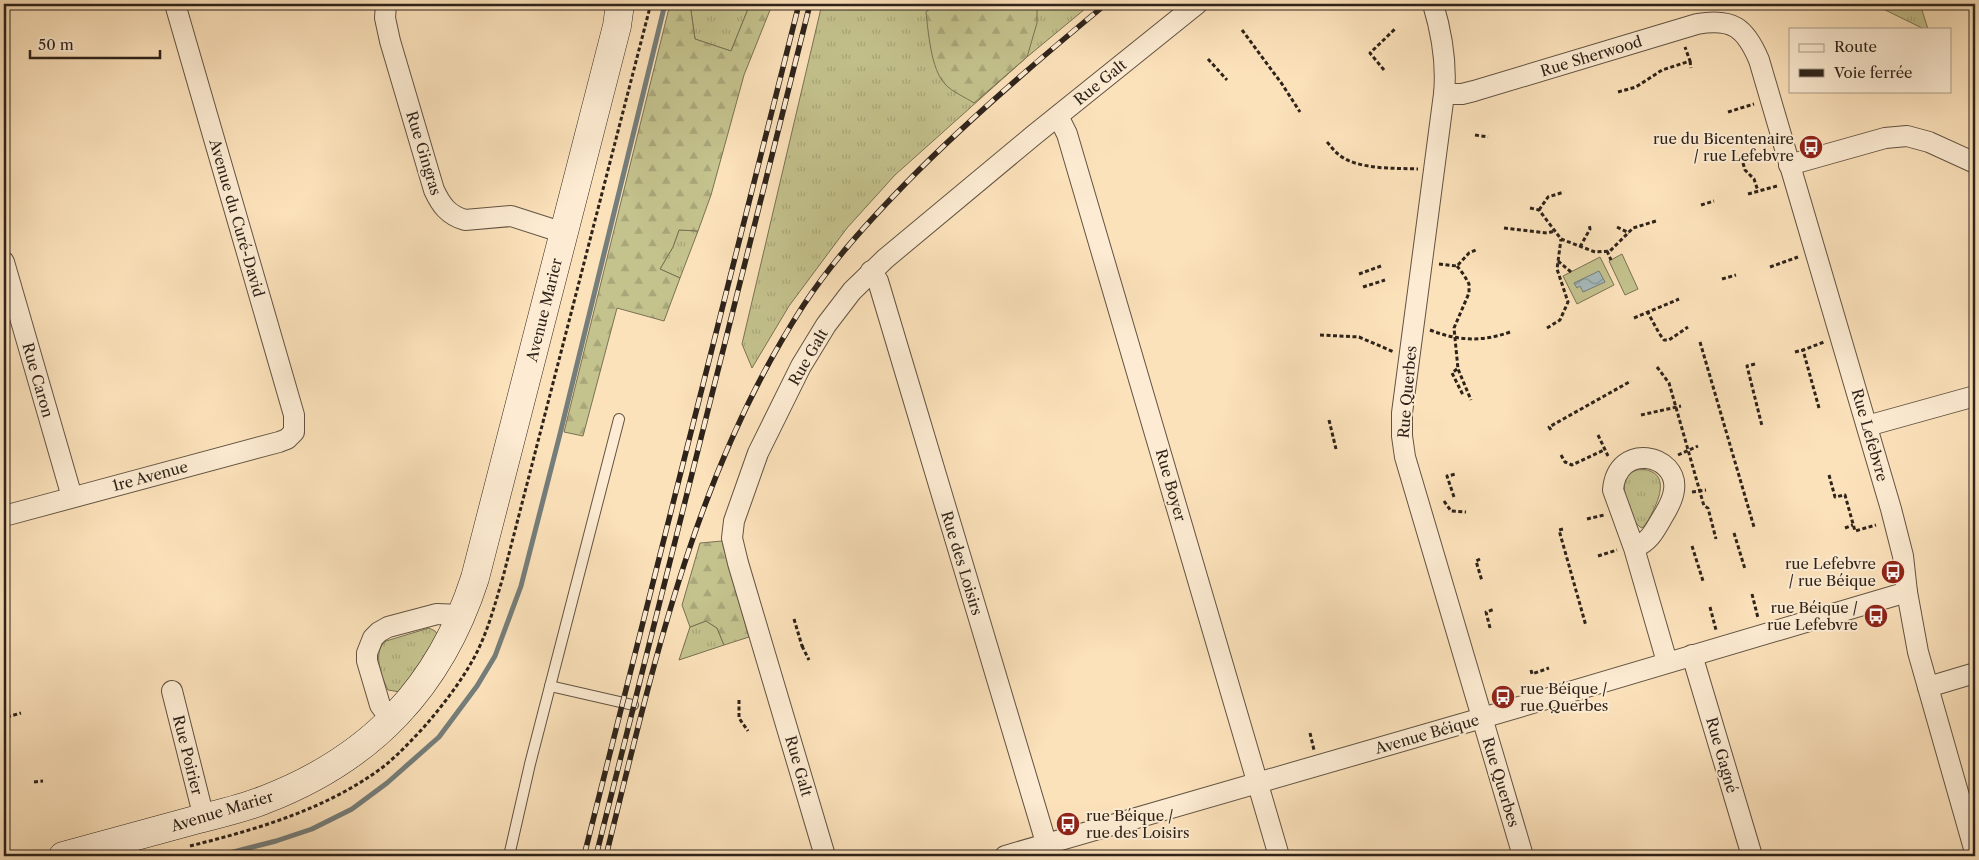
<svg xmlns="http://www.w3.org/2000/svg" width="1979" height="860" viewBox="0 0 1979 860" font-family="'Libre Caslon Text',serif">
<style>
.grass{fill:url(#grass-tufts);stroke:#797254}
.forest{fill:url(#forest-firs);stroke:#797254}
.green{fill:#c4c28d;stroke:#797254}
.water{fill:url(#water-waves);stroke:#757e7b}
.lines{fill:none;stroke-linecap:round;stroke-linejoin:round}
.stream{stroke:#757e7b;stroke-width:5}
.lane-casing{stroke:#625342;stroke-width:12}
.street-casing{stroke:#625342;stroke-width:22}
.secondary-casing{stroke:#2e231a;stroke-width:29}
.path{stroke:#2e231a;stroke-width:3;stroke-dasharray:4 2.5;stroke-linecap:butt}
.lane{stroke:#fdecd3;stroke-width:10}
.street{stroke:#fdecd3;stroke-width:20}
.secondary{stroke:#fdecd3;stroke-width:28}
.rail-casing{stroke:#2e231a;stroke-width:5.5}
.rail{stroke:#fdecd3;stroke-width:4;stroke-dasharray:11;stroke-linecap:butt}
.labels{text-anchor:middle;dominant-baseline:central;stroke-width:4;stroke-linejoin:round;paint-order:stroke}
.street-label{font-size:15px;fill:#2e231a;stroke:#fdecd3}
.poi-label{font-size:15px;fill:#2e231a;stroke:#fdecd3;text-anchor:end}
</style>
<defs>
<pattern id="grass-tufts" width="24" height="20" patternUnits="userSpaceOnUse" patternTransform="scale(1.25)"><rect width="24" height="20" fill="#c4c28d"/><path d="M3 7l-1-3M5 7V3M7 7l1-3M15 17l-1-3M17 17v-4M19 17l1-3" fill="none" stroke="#a9a679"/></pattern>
<pattern id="forest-firs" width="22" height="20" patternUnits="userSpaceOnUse" patternTransform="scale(1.25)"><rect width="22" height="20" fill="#c4c28d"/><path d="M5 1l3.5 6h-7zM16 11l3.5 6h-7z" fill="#a9a679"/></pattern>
<pattern id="water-waves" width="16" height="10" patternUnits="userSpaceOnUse" patternTransform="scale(1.25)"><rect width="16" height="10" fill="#a5babc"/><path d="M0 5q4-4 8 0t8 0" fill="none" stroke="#879798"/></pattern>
</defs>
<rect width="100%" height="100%" fill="#fce2bb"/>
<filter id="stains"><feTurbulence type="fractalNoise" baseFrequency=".004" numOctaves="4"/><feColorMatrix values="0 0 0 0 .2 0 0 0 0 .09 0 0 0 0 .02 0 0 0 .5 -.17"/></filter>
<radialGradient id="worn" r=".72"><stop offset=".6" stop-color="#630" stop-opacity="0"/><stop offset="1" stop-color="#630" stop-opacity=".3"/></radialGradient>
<g class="grass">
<polygon points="690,4 750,4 731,51 695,39"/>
<polygon points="822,4 1091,4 1027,57 895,175 847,228 789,306 752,368 742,344"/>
<polygon points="1873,4 1920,4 1928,29 1924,29"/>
<polygon points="679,230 698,231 680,278 660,269 673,247"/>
<path d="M1639 469C1668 470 1662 493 1653 511 1650 517 1647 523 1642 528 1631 524 1620 488 1626 478 1629 473 1634 471 1639 469Z"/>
<polygon points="706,621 717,628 724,645 679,660 690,627"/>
<path d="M429 628 435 631 438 635 436 642 400 692 388 690C381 676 372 651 386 641Z"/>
</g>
<g class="forest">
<polygon points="670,4 690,4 695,39 731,51 750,4 760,4 770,10 744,75 711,195 698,231 679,230 673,247 660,269 680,278 664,321 617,308 583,436 564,432"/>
<path d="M936 4H1037V23L1027 57 974 103C965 97 952 92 945 84 931 70 928 30 926 12Z"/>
<polygon points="722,541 749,637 724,645 717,628 706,621 690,627 682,605 700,543"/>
</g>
<g class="green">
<polygon points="1622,254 1638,289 1625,295 1609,261"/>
<polygon points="1600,257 1614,285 1577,304 1563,276"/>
</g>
<polygon class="water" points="1599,271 1605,282 1583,292 1580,286 1577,288 1574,283"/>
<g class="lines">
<polyline class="stream" points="218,856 276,841 312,829 352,809 387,783 439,737 477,686 495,656 521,586 560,434 665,4"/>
<g class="lane-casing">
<g id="lane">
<polyline points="550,686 633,705"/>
<polyline points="509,856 530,764 619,419"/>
</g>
</g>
<g class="street-casing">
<g id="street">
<path d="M386 4 385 18 390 41 434 190C441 205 448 215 465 220L511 216 564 233"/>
<path d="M1433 4C1442 34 1447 63 1444 94L1402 413V436L1405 457 1523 856"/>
<path d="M1444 94H1462L1474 91 1697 24C1732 18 1745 27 1759 60L1891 509 1903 556 1907 592 1918 652 1975 852"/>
<polyline points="1058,116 1067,134 1279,856"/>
<polyline points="1789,165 1885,138 1907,136 1929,142 1975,163"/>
<polyline points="4,262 72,497"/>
<polyline points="871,271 878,281 1050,856"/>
<polyline points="1867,426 1975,396"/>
<polyline points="4,516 279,442 287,439 294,432 294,415 175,4"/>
<path d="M1634 548C1649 542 1654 532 1662 518 1667 510 1673 500 1674 490 1679 454 1617 441 1613 490L1634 548 1667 662"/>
<polyline points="1692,655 1752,856"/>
<polyline points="1928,687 1975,673"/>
<polyline points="172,691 204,818"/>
<polyline points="391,720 380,705 367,661 367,653 373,638 379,632 388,627 437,614 462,615"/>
<polyline points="825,856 738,563 732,538 734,521 758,453 801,366 826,325 852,291 885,259 1034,135 1197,4"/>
<polyline points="1005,856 1482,718 1907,592"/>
</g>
</g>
<g class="secondary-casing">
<path id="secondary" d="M63 856C107 844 151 832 195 820 218 814 242 809 264 800 371 759 440 687 475 578L617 26 620 4"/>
</g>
<g class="path">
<polyline points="1242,30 1282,84 1300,112"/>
<polyline points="1208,59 1227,80"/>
<polyline points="1690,61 1691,68"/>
<polyline points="1384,70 1370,53 1396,28"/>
<polyline points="1618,92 1636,87 1662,70 1690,61 1685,47"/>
<polyline points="1728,112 1754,104"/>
<polyline points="1475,135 1488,137"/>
<path d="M1327 142C1331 146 1334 151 1338 154 1356 170 1395 168 1418 169"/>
<polyline points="1743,163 1745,170 1754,179 1758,191"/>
<polyline points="1748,194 1777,186"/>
<polyline points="1701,205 1714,201"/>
<polyline points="1530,208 1539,210 1561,239 1595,252 1610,251 1633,228 1656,221"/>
<polyline points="1539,210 1548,197 1564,192"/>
<polyline points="1617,227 1629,233"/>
<polyline points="1504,228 1547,233 1555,231"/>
<polyline points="1580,247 1590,229 1589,224"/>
<polyline points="1607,251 1611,260"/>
<polyline points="1558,261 1571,272"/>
<polyline points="1439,264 1457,266 1469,253 1476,250"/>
<polyline points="1457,266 1464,275 1469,284 1469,293 1454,328 1458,369 1471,400"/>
<polyline points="1770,267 1798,257"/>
<polyline points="1359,274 1381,266"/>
<polyline points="1722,279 1736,275"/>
<polyline points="1363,287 1385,280"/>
<polyline points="1647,311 1659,333 1664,340 1669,340 1688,327"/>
<polyline points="1634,318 1679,299"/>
<polyline points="1547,328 1560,320 1568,302 1557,269 1561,239"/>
<path d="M1430 330C1458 341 1482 342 1510 332"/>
<polyline points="1320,335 1359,337 1394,352"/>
<polyline points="1700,342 1754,527"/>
<polyline points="1795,352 1803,350"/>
<polyline points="1755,364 1747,366 1762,426"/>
<polyline points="1657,367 1669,383 1704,506 1708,508 1716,539"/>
<polyline points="1457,369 1452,373 1463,395"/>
<polyline points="1819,408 1803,350 1824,342"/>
<polyline points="1641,415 1681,406"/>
<polyline points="1329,420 1336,449"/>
<polyline points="1551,430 1549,427 1631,381"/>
<polyline points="1598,435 1608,456"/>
<polyline points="1561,455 1565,462 1572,465 1604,450"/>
<polyline points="1678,455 1698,446"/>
<polyline points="1829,475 1835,497 1845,495 1855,531 1876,525"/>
<polyline points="1692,492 1706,490"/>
<polyline points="1454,497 1447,476 1456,474"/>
<polyline points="1444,501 1451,511 1466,512"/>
<polyline points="1587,519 1604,515"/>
<polyline points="1845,528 1853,525"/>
<polyline points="1563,529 1559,530 1586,626"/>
<polyline points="1734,533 1745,569"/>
<polyline points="1692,546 1703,581"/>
<polyline points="1598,556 1617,550"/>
<polyline points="1480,559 1476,561 1482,581"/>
<polyline points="1752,594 1758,618"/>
<polyline points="1710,607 1716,630"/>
<polyline points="794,619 802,646 805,644"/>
<polyline points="1490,628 1486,612 1495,609"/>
<polyline points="802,646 809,660"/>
<polyline points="1531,670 1532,674 1549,668"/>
<polyline points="739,700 739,718 748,731"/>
<polyline points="7,717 21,713"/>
<polyline points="1310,733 1314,750"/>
<polyline points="34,782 43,781"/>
<path d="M190 846C258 829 327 809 383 767 398 755 411 741 424 727 443 705 461 682 475 656 488 631 495 604 503 577L649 11V4"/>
</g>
<use href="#lane" class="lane"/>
<use href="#street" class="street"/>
<use href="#secondary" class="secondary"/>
<g class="rail-casing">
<g id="rail">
<polyline points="584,856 799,4"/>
<polyline points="596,856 810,4"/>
<path d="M606 856C653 667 695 472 803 306 833 260 870 220 908 181 970 118 1038 60 1106 4"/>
</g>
</g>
<use href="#rail" class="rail"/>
</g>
<defs>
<g id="bus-disc" transform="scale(1.25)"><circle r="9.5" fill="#8f2418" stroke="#fdecd3"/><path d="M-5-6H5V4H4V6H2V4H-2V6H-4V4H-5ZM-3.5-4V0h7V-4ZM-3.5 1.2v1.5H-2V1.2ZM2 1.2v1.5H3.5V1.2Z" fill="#fff"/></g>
</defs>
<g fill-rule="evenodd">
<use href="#bus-disc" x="1811" y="147"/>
<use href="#bus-disc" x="1893" y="572"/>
<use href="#bus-disc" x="1876" y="616"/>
<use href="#bus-disc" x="1503" y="697"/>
<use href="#bus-disc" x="1068" y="824"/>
</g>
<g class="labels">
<g class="street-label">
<text transform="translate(1591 56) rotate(-17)">Rue Sherwood</text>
<text transform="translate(1100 82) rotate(-39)">Rue Galt</text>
<text transform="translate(424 153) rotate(73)">Rue Gingras</text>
<text transform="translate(237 218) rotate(74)">Avenue du Curé-David</text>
<text transform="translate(544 310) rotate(-76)">Avenue Marier</text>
<text transform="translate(808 357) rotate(-60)">Rue Galt</text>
<text transform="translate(38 380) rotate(74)">Rue Caron</text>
<text transform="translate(1407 392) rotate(-85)">Rue Querbes</text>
<text transform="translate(1870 435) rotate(74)">Rue Lefebvre</text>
<text transform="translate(150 476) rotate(-15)">1re Avenue</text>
<text transform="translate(1171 485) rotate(74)">Rue Boyer</text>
<text transform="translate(962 563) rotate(73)">Rue des Loisirs</text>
<text transform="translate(1427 734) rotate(-16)">Avenue Béique</text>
<text transform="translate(188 755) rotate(76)">Rue Poirier</text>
<text transform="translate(1722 755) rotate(74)">Rue Gagné</text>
<text transform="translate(799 766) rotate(74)">Rue Galt</text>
<text transform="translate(1501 782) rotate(73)">Rue Querbes</text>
<text transform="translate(222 811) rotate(-17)">Avenue Marier</text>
</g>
<g class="poi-label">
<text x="1794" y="138">rue du Bicentenaire<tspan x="1794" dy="17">/ rue Lefebvre</tspan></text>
<text x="1876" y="563">rue Lefebvre<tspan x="1876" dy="17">/ rue Béique</tspan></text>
<text x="1858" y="607">rue Béique /<tspan x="1858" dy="17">rue Lefebvre</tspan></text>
<text x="1520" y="688" text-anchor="start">rue Béique /<tspan x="1520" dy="17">rue Querbes</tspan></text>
<text x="1086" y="815" text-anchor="start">rue Béique /<tspan x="1086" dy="17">rue des Loisirs</tspan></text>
</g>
</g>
<rect width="1979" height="860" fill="none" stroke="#fce2bb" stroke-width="20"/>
<rect x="5" y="5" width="1969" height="850" fill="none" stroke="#2e231a" stroke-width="2.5"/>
<rect x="10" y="10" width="1959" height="840" fill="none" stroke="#2e231a"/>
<rect x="1789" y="28" width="162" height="65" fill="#fdecd3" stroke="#aa9c89"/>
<rect x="1799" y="44" width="25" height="8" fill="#fdecd3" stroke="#aa9c89"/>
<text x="1834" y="52" font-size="15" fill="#2e231a">Route</text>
<rect x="1799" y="69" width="25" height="8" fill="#2e231a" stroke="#aa9c89"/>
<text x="1834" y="78" font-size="15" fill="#2e231a">Voie ferrée</text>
<path d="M30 50v8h130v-8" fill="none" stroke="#2e231a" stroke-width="2.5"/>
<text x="38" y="50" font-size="15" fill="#2e231a" stroke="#fdecd3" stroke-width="4" paint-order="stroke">50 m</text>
<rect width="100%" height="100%" filter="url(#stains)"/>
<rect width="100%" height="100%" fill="url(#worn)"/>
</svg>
